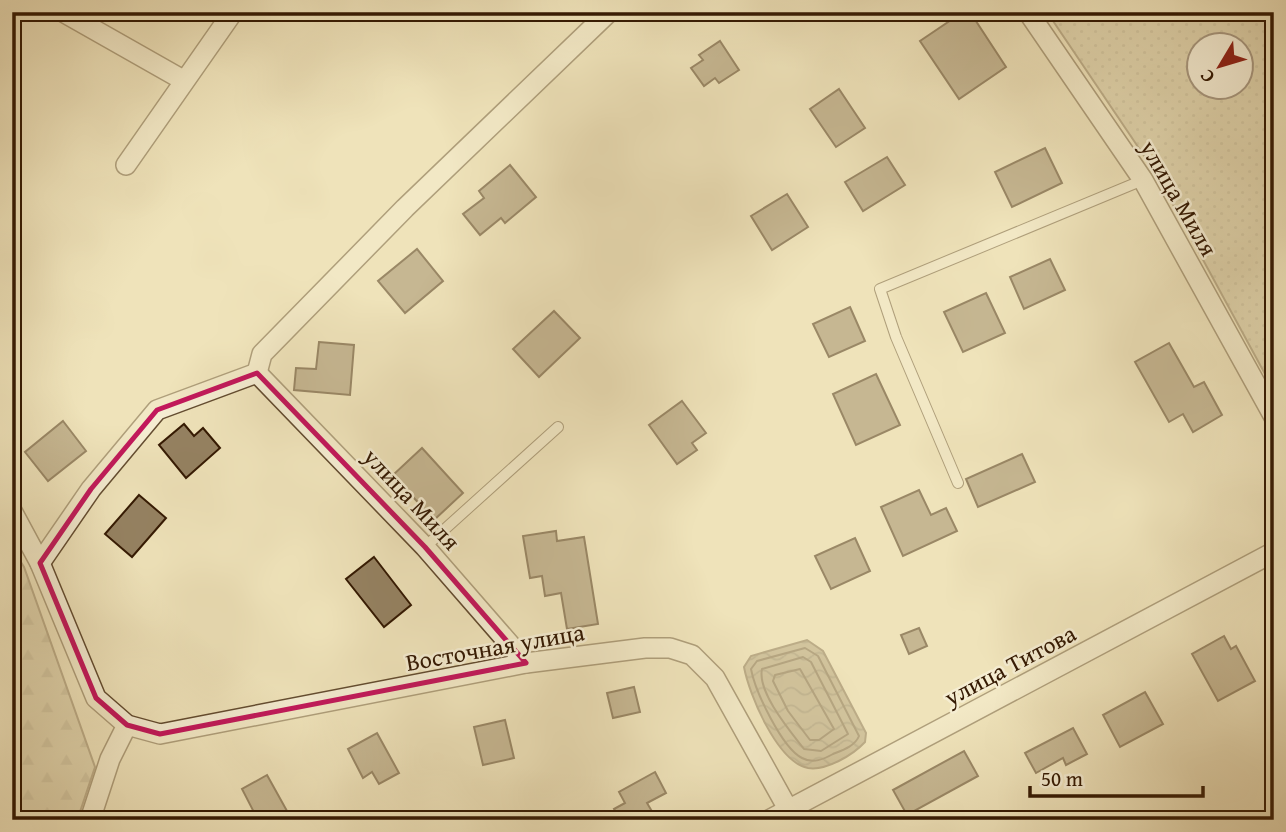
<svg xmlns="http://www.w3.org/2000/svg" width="1286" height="832" viewBox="0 0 1286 832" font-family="'Gentium Book Plus',serif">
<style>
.grass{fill:url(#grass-dots);stroke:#826d4e;stroke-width:2;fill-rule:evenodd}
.forest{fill:url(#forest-firs);stroke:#826d4e;stroke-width:2}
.water{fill:url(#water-waves);stroke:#7e694b;stroke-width:2}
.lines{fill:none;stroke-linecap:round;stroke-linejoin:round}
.shore{stroke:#725c3e;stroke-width:2}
.building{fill:#958262;stroke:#341902;stroke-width:2}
.lane-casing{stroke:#634c30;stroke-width:12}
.street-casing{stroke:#634c30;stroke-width:22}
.lane{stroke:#f5edd2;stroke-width:10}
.street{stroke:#f5edd2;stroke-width:19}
.marked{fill:none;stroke:#c2185b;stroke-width:5;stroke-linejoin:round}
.labels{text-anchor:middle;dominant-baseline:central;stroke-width:5;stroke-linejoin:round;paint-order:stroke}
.street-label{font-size:24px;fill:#341902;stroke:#f5edd2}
</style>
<defs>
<pattern id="grass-dots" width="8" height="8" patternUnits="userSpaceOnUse" patternTransform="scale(1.75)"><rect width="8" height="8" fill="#cfc19b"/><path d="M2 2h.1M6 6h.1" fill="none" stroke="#b2a584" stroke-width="1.8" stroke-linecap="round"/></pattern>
<pattern id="forest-firs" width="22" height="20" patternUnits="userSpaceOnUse" patternTransform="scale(1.75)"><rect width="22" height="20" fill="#cfc19b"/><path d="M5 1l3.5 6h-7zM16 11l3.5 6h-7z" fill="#b2a584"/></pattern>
<pattern id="water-waves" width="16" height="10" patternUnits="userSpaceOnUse" patternTransform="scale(1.75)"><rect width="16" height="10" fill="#af9e7b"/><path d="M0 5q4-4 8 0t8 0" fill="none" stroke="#8f8063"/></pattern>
</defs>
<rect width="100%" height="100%" fill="#efe3ba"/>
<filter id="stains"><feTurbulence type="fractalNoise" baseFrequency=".00286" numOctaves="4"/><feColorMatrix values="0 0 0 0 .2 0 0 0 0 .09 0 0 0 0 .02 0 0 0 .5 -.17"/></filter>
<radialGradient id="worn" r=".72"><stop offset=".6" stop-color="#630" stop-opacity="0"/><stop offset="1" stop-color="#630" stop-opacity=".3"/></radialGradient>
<path class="grass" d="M1047 12H1274V370L1265 374 1157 175ZM1198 46H1240V88H1198Z"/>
<polygon class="forest" points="12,548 24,567 95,767 80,812 83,820 12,820"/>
<path class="water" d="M807 640 823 651 866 733 865 742C853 755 826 771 808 768 777 762 749 694 744 667L751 656Z"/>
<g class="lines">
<g class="shore">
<path d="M805 648 818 656 859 736C855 746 843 750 833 754 824 759 813 764 802 758 782 748 755 691 751 669L757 661Z"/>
<path d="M803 657 811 662 848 734 821 751 804 749C790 731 757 692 762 669Z"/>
<polygon points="800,669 834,729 819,740 810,740 788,711 773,681 775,675"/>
</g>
</g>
<g class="building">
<polygon points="963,12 970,12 1006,67 959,99 920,41"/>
<polygon points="720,41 739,70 719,83 715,78 704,86 691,68 703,60 699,55"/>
<polygon points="839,89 865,128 836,147 810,109"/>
<polygon points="1045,148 1062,183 1012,207 995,172"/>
<polygon points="887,157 905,185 863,211 845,182"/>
<polygon points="510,165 536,197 505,223 501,218 480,235 463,214 484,198 479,191"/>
<polygon points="787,194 808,227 772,250 751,216"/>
<polygon points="417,249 443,281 405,313 378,281"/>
<polygon points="1050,259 1065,290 1024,309 1010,277"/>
<polygon points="986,293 1005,333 963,352 944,312"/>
<polygon points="850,307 865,341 829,357 813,324"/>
<polygon points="554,311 580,338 539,377 513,349"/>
<polygon points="319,342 354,345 350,395 294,390 296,368 316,369"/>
<polygon points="1169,343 1194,387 1204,382 1222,415 1193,432 1183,414 1169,422 1135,362"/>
<polygon points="876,374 900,425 856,445 833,394"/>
<polygon points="682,401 706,433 692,443 697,450 677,464 649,425"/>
<polygon points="63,421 86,451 48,481 25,452"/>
<polygon points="184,424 194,436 203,428 220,448 186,478 159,445"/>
<polygon points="422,448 463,493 434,520 393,475"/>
<polygon points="1022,454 1035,482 978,507 966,479"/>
<polygon points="919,490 931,515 946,508 957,531 903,556 881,507"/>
<polygon points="139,495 166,518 132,557 105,534"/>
<polygon points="556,531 557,541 584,537 598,624 567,629 561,593 545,596 542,576 530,578 523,536"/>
<polygon points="855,538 870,571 831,589 815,556"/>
<polygon points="374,557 411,605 384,627 346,579"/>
<polygon points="919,628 927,646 909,654 901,635"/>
<polygon points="1224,636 1231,649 1236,646 1255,681 1218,701 1192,654"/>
<polygon points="634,687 640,712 613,718 607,693"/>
<polygon points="1145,692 1163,724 1120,747 1103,715"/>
<polygon points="505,720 514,758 483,765 474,727"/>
<polygon points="1073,728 1087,754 1066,765 1063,758 1036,773 1025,753"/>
<polygon points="377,733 399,773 379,784 372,772 363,778 348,749"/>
<polygon points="964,751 978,776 907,815 893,790"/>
<polygon points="655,772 666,793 647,803 657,820 620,820 614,809 625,803 619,792"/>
<polygon points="267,775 292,820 258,820 242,789"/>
</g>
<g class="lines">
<g class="lane-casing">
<g id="lane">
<polyline points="958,483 896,337 880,289 1143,180"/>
<polyline points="425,547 558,427"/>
</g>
</g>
<g class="street-casing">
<g id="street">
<polyline points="63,12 183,80"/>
<polyline points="1028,12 1143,180 1274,417"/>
<polyline points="126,165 233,12"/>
<polyline points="257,373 262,354 405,208 609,12"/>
<polyline points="257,373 425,547 526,663"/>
<polyline points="12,511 40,563 96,698 127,725 160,734 526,663 645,648 670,648 692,655 715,678 788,809"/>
<polyline points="40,563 91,489 157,410 257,373"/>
<polyline points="94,820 92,814 110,759 127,725"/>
<polyline points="769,820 1274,552"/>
</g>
</g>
<use href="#lane" class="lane"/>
<use href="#street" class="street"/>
</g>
<path d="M0 0H1286V832H0ZM257 373 425 547 526 663 160 734 127 725 96 698 40 563 91 489 157 410Z" fill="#efe3ba" fill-opacity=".55" fill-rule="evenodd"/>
<path class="marked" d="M257 373 425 547 526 663 160 734 127 725 96 698 40 563 91 489 157 410Z"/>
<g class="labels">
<g class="street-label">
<text transform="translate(1179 198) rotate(60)">улица Миля</text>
<text transform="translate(412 499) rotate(47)">улица Миля</text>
<text transform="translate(495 647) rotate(-10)">Восточная улица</text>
<text transform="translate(1010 665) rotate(-28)">улица Титова</text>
</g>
</g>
<rect width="1286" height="832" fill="none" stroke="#efe3ba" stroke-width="42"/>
<rect x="14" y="14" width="1258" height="804" fill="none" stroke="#341902" stroke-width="3.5"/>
<rect x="21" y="21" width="1244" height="790" fill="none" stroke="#341902" stroke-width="2"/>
<g transform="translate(1220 66) rotate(232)"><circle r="33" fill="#f5edd2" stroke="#a8987f" stroke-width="2"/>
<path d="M0-5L12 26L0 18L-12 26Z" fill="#8f2418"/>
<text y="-10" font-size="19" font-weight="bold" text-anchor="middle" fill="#341902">С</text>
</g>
<path d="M1030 786v10h173v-10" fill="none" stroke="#341902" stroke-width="3.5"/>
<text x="1041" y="786" font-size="21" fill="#341902" stroke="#f5edd2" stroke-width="5" paint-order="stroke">50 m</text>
<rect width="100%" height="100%" filter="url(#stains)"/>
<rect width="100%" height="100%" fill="url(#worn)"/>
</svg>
